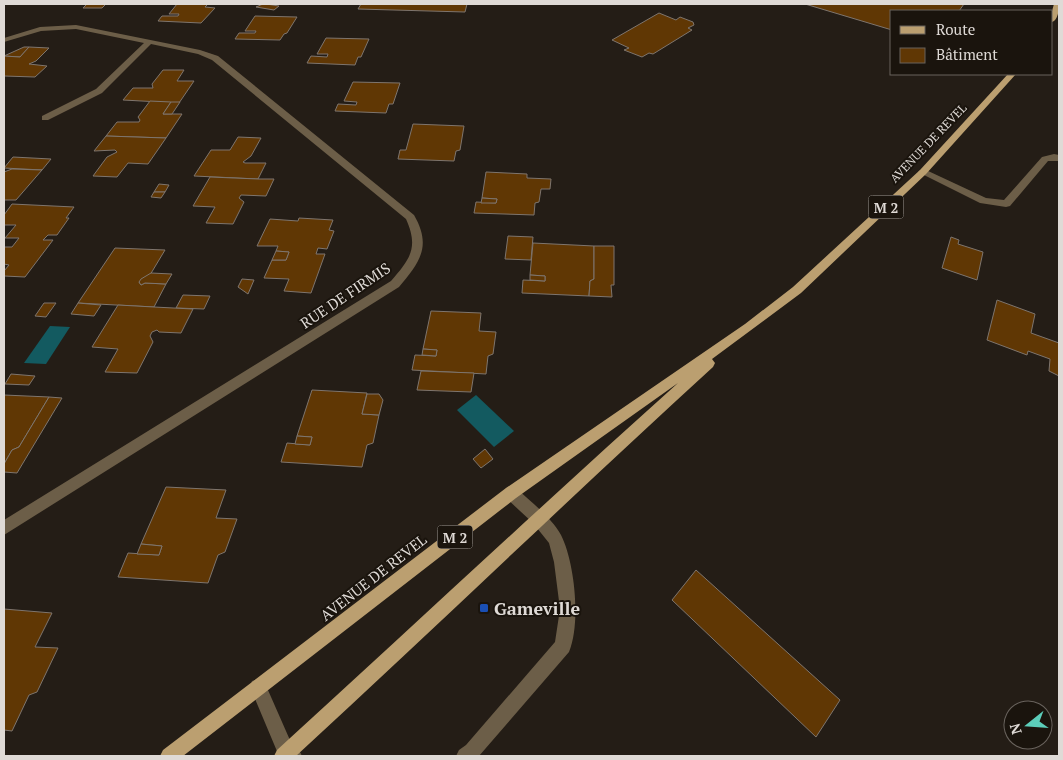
<svg xmlns="http://www.w3.org/2000/svg" width="1063" height="760" viewBox="0 0 1063 760" font-family="'PT Serif',serif">
<style>
.water{fill:#135a60}
.building{fill:#603704;stroke:#7e756e}
.lines{fill:none;stroke-linecap:round;stroke-linejoin:round}
.service{fill:#6c5e48;fill-rule:evenodd}
.minor{fill:#6c5e48;fill-rule:evenodd}
.primary{fill:#bb9f70;fill-rule:evenodd}
.transit-dot{fill:#1a4fb4;stroke:#1a140d;stroke-width:2}
.labels{text-anchor:middle;dominant-baseline:central;stroke-width:4;stroke-linejoin:round;paint-order:stroke}
.far-street-label{font-size:12px;fill:#dfdad6;stroke:#1a140d}
.shield{fill:#1a140d;stroke:#a49f9a;stroke-width:1}
.shield-label{font-size:14px;font-weight:bold;fill:#dfdad6}
.street-label{font-size:15px;fill:#dfdad6;stroke:#1a140d}
.near-poi-label{font-size:18px;font-weight:bold;fill:#dfdad6;stroke:#1a140d;text-anchor:start}
</style>
<rect width="100%" height="100%" fill="#241d16"/>
<g class="water">
<polygon points="50,326 70,327 46,364 24,363"/>
<polygon points="476,395 514,431 494,447 457,410"/>
</g>
<g class="building">
<polygon points="87,4 106,4 102,8 83,8"/>
<polygon points="177,4 208,4 205,7 215,8 201,23 158,21 162,16 178,16 179,14 169,14"/>
<polygon points="263,4 266,4 279,6 274,10 256,7"/>
<polygon points="361,4 467,4 465,12 358,9"/>
<polygon points="805,4 964,4 959,11 892,11 892,30"/>
<polygon points="659,13 676,20 680,17 693,22 694,25 688,28 692,30 653,54 649,53 642,57 624,50 629,48 612,40"/>
<polygon points="255,16 297,17 287,33 284,34 280,40 235,39 239,33 255,33 256,31 245,31"/>
<polygon points="326,38 369,39 361,57 358,57 355,65 307,63 311,56 327,57 328,54 317,54"/>
<polygon points="24,47 29,47 20,57 4,56"/>
<polygon points="29,47 49,48 36,61 29,64 47,66 35,77 4,76 4,56 20,57"/>
<polygon points="163,70 184,70 177,81 194,81 179,103 123,100 133,88 153,88 152,84"/>
<polygon points="353,82 400,83 393,104 389,104 386,113 335,111 338,104 356,105 357,102 344,101"/>
<polygon points="150,101 171,102 163,114 182,114 166,138 106,136 117,122 139,122 140,120 138,117"/>
<polygon points="171,102 180,102 172,114 163,114"/>
<polygon points="413,124 464,126 460,150 456,151 454,161 398,159 400,150 406,150"/>
<polygon points="106,136 166,138 148,164 128,163 117,177 93,176 107,157 117,152 115,150 94,151"/>
<polygon points="238,137 261,138 251,156 243,162 245,163 266,163 258,179 194,176 211,150 230,150"/>
<polygon points="13,157 51,159 42,170 4,168"/>
<polygon points="12,169 42,170 16,200 4,200 4,172"/>
<polygon points="486,172 527,174 527,178 551,179 550,189 541,189 539,202 535,203 534,215 474,213 476,202 496,203 497,199 482,198"/>
<polygon points="210,177 258,179 274,179 266,196 241,195 239,198 244,202 233,224 206,223 215,207 193,206"/>
<polygon points="159,184 169,185 165,192 154,192"/>
<polygon points="154,192 165,192 161,198 151,197"/>
<polygon points="482,198 497,199 496,203 481,203"/>
<polygon points="12,204 74,207 66,218 69,218 57,235 48,235 43,240 53,240 25,277 4,276 4,271 9,265 4,264 4,247 12,247 19,238 5,238 16,225 4,225 4,215"/>
<polygon points="299,218 333,220 329,230 334,231 327,249 318,248 316,254 325,254 311,293 284,291 289,279 264,278 272,260 286,260 289,252 276,251 278,246 257,246 270,219 298,221"/>
<polygon points="508,236 533,237 531,260 505,259"/>
<polygon points="951,237 959,240 958,244 983,252 977,280 942,268"/>
<polygon points="533,243 594,246 594,279 590,281 589,296 522,293 523,280 545,281 545,276 530,275"/>
<polygon points="594,246 614,246 614,285 611,285 612,297 589,296 590,281 594,279"/>
<polygon points="115,248 165,250 150,275 139,282 141,285 145,283 166,284 154,307 78,303"/>
<polygon points="276,251 289,252 286,260 272,260"/>
<polygon points="151,273 172,274 166,284 145,283 141,285 139,282 141,279"/>
<polygon points="530,275 545,276 545,281 530,280"/>
<polygon points="242,279 254,280 248,294 238,287"/>
<polygon points="183,295 210,296 204,309 176,308"/>
<polygon points="997,300 1035,314 1031,333 1059,343 1059,376 1049,371 1050,359 1028,351 1027,355 987,340"/>
<polygon points="44,303 56,303 46,317 35,316"/>
<polygon points="78,303 101,305 94,316 71,314"/>
<polygon points="118,305 154,307 193,309 181,333 159,332 157,330 152,332 150,336 153,342 137,373 105,372 118,349 92,347"/>
<polygon points="431,311 481,313 479,331 496,332 493,354 488,356 486,374 412,370 415,355 436,356 437,350 423,349"/>
<polygon points="423,349 437,350 436,356 422,355"/>
<polygon points="421,371 474,373 471,392 417,390"/>
<polygon points="11,374 35,376 29,385 5,384"/>
<polygon points="312,390 367,393 362,414 379,415 373,443 367,445 362,467 281,462 287,443 310,445 312,437 297,436"/>
<polygon points="367,394 379,394 383,400 379,415 362,414"/>
<polygon points="4,395 49,397 19,447 12,450 4,464"/>
<polygon points="49,397 62,398 17,473 4,472 4,464 12,450 19,447"/>
<polygon points="297,436 312,437 310,445 295,444"/>
<polygon points="485,449 493,459 481,468 473,459"/>
<polygon points="166,487 226,490 216,518 237,519 225,552 218,555 208,583 118,577 128,553 159,555 162,546 141,544"/>
<polygon points="141,544 162,546 159,555 137,554"/>
<polygon points="696,570 840,700 816,737 672,600"/>
<polygon points="4,609 52,613 35,647 58,648 37,692 29,695 12,731 4,730"/>
</g>
<g class="lines">
<g class="service">
<polygon points="1054,154 1059,155 1059,161 1048,161 1010,206 1006,207 980,203 918,172 920,170 926,170 986,198 1004,200 1042,157"/>
<path d="M511 486 516 488C531 502 551 517 561 535 575 563 581 623 569 652L479 756H456L459 750 466 745 555 642 560 609 554 562 549 543 533 523 506 498 504 493 506 488Z"/>
<polygon points="258,679 264,681 293,747 299,750 302,756 279,756 250,687 252,681"/>
</g>
<path class="minor" d="M76 25 200 50 218 56 414 215C432 246 420 262 399 287L4 535V520L391 281C410 259 419 248 406 219L212 60 198 54 151 44 102 93 48 120H42V116L96 89 144 43 76 29 41 31 4 42V38L40 27Z"/>
<g class="primary">
<path d="M1054 4H1059C1059 10 1058 20 1052 22V11Z"/>
<path d="M1008 74H1016L926 174 801 293 712 359 715 363 713 367C573 495 436 627 296 756H274L277 750C411 628 543 504 678 383L516 498 183 756H160L163 750 506 488 745 324 793 287 920 170Z"/>
</g>
</g>
<rect class="transit-dot" x="479" y="603" width="10" height="10" rx="2.5"/>
<g class="labels">
<g class="far-street-label">
<text transform="translate(928 143) rotate(-46)">AVENUE DE REVEL</text>
</g>
<g class="shield">
<rect x="868.5" y="195.5" width="35" height="23" rx="4"/>
<rect x="437.5" y="525.5" width="35" height="23" rx="4"/>
</g>
<g class="shield-label">
<text x="886" y="207">M 2</text>
<text x="455" y="537">M 2</text>
</g>
<g class="street-label">
<text transform="translate(345 295) rotate(-34)">RUE DE FIRMIS</text>
<text transform="translate(373 577) rotate(-38)">AVENUE DE REVEL</text>
</g>
<g class="near-poi-label">
<text x="494" y="608">Gameville</text>
</g>
</g>
<rect width="1063" height="760" fill="none" stroke="#dfdad6" stroke-width="10"/>
<rect x="890" y="10" width="162" height="65" fill="#1a140d" stroke="#69635d"/>
<rect x="900" y="26" width="25" height="8" fill="#bb9f70" stroke="#69635d"/>
<text x="936" y="35" font-size="15" fill="#dfdad6">Route</text>
<rect x="900" y="48" width="25" height="15" fill="#603704" stroke="#69635d"/>
<text x="936" y="60" font-size="15" fill="#dfdad6">Bâtiment</text>
<g transform="translate(1028 725) rotate(253)"><circle r="24" fill="#1a140d" stroke="#69635d"/>
<path d="M0-4L9 19L0 12L-9 19Z" fill="#5cceba"/>
<text y="-8" font-size="14" font-weight="bold" text-anchor="middle" fill="#dfdad6">N</text>
</g>
</svg>
